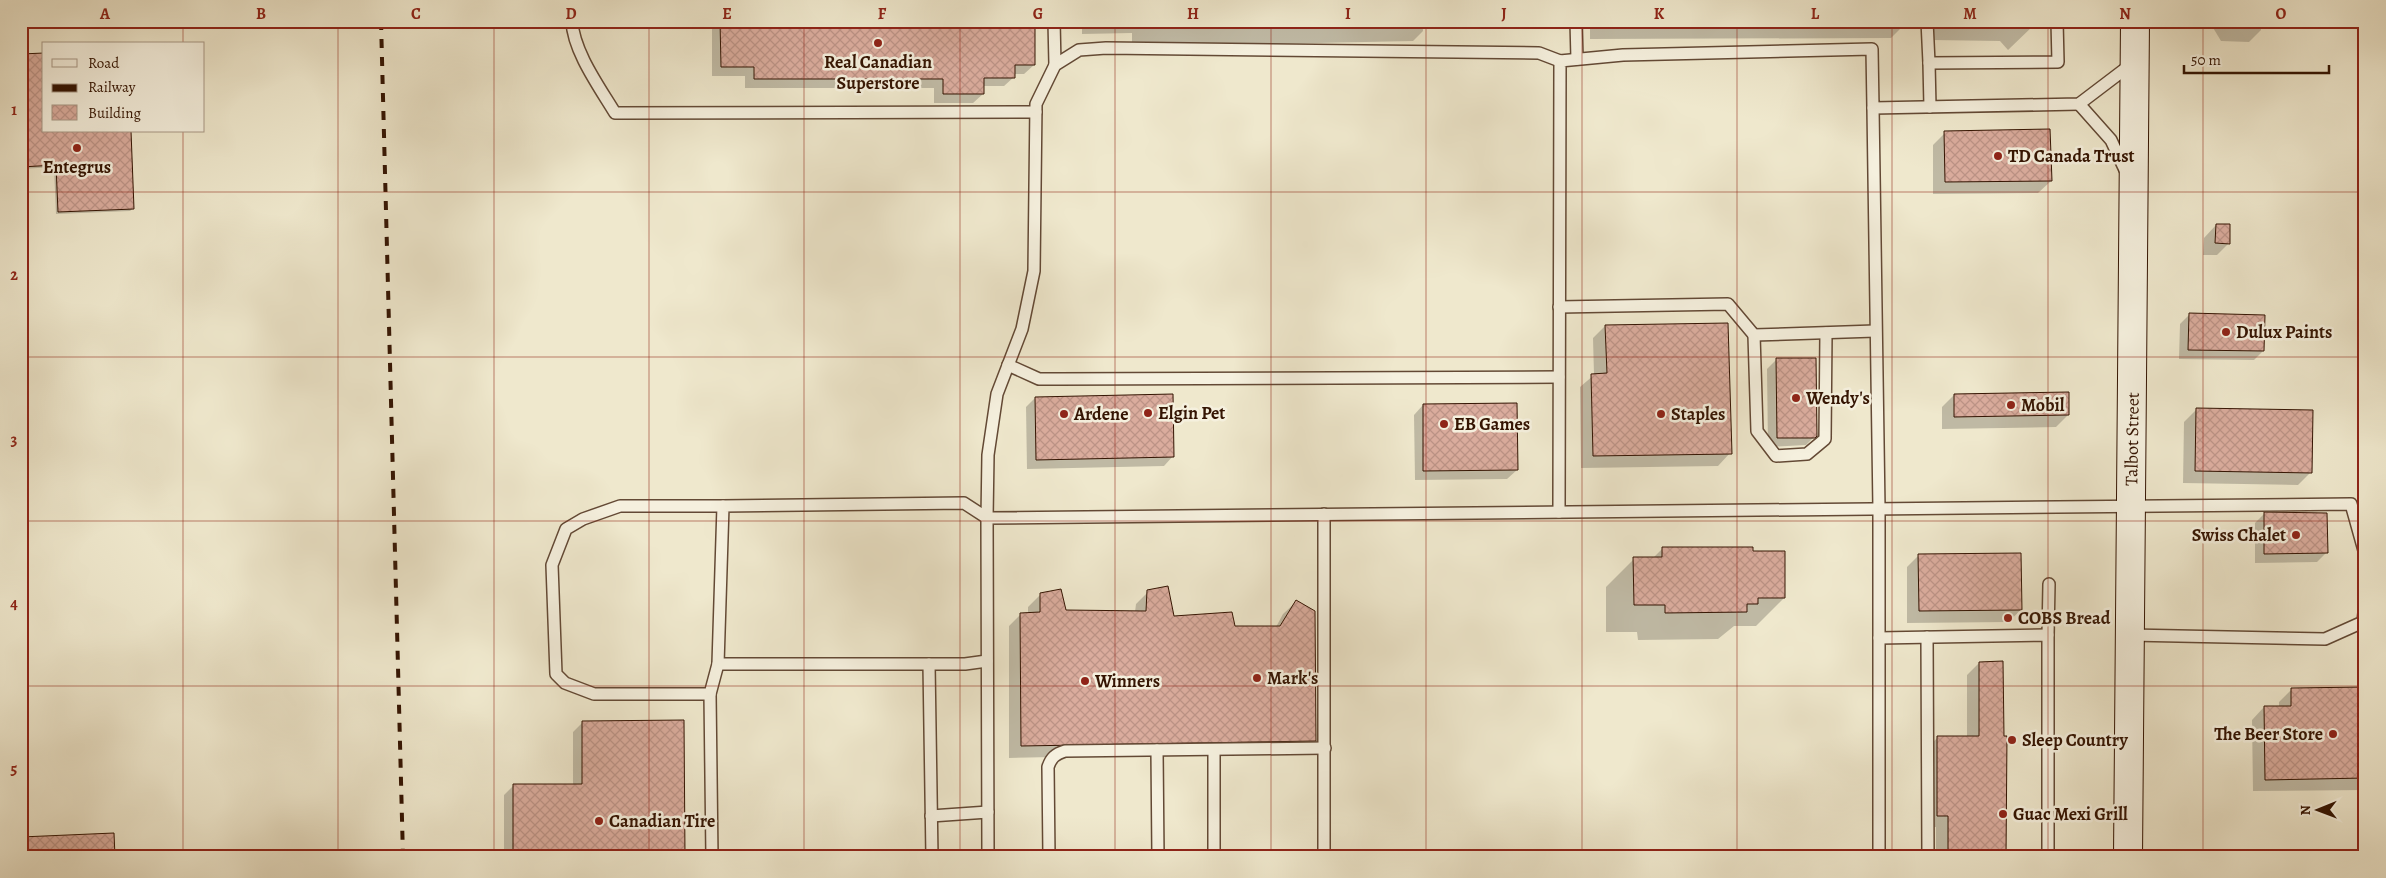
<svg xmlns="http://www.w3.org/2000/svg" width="2386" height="878" viewBox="0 0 2386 878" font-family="Alegreya,serif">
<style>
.shadow{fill:#0003}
.building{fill:url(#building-cross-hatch);stroke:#341402}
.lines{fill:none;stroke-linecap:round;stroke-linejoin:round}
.service-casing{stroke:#634935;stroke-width:14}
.secondary-casing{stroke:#341402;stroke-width:30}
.service{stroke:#f5f0de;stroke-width:11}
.secondary{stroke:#f5f0de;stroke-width:28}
.rail{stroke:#341402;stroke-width:4;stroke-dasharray:9 9;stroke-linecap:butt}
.grid{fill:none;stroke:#8f2418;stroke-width:1;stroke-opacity:0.55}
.poi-dot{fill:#8f2418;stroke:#f5f0de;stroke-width:2}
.labels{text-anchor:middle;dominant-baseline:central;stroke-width:5;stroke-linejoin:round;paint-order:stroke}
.poi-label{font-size:18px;font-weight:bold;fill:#341402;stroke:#f5f0de;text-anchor:start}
.street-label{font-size:18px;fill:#341402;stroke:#f5f0de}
.neatline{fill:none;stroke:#8f2418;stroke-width:2}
.grid-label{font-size:16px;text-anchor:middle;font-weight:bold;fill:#8f2418}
</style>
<defs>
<pattern id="building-cross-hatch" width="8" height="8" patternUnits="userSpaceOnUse" patternTransform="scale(1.25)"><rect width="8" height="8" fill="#daac9d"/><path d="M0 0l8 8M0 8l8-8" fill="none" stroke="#bc9386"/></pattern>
</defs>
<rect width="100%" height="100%" fill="#efe8cd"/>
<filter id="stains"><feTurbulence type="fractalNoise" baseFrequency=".004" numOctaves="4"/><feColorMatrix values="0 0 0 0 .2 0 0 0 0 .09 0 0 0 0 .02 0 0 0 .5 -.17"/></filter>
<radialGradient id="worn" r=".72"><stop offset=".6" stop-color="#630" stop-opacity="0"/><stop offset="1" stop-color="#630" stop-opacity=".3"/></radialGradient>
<g class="shadow">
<polygon points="712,21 1034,21 1034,65 1024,74 1014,74 1014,77 1004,86 983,86 983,94 973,103 934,103 934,88 745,88 745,76 712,76"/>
<polygon points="1082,21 1422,21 1423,31 1413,41 1132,47 1132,33 1082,34"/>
<polygon points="1590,21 1900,21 1900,29 1891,38 1590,39"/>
<polygon points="1932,21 2032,21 2035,24 2008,50 2000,41 1932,40"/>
<polygon points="2209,21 2261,21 2261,30 2249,42 2221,41"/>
<polygon points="21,55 44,131 133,208 130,211 56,214 54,167 21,169"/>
<polygon points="1945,133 2051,181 2038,193 1933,194 1933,145"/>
<polygon points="2216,225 2229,243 2217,255 2203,255 2204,238"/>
<polygon points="2189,315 2263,351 2254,360 2179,359 2180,324"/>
<polygon points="1605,326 1730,453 1718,466 1581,468 1580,387 1594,375 1593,338"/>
<polygon points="1777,359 1815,436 1806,445 1768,447 1767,369"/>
<polygon points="1954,395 2068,415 2056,427 1942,429 1942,407"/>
<polygon points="1035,398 1173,456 1164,466 1027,469 1026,407"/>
<polygon points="1423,405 1517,470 1507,479 1415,480 1414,415"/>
<polygon points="2196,410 2310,473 2298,485 2183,483 2184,422"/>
<polygon points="2264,514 2327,552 2317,562 2255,563 2255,523"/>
<polygon points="1662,549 1752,552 1784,598 1756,626 1734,626 1718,639 1638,640 1637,632 1606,632 1606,587 1634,559 1652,559"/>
<polygon points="1919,555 2021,610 2008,622 1907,623 1907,567"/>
<polygon points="1148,592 1173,617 1234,627 1276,627 1283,614 1296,602 1315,740 1302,752 1009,758 1009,626 1021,614 1028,614 1028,607 1041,594 1065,611 1135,612 1136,604"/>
<polygon points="1979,663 2005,857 1936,857 1936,827 1925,827 1926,750 1938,737 1967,738 1967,675"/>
<polygon points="2365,688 2365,790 2253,791 2252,720 2264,707 2279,707 2279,702 2292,689"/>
<polygon points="582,723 683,857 504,857 504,795 513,786 573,785 573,732"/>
</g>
<g class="building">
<polygon points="720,21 1035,21 1035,65 1015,65 1015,78 984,78 984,94 943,94 943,79 754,79 754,67 721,67"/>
<polygon points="44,53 44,131 131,131 134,209 58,212 56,165 21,167 21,54"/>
<polygon points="2050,129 2052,181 1945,182 1944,131"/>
<polygon points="2216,224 2230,224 2230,244 2215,243"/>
<polygon points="2189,313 2265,315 2264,351 2188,350"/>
<polygon points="1728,323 1732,454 1593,456 1591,374 1607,373 1605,325"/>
<polygon points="1776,358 1816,358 1817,436 1815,438 1777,438"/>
<polygon points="2069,392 2069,415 1954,417 1954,394"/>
<polygon points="1173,394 1174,457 1036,460 1035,397"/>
<polygon points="1517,403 1518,470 1423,471 1423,404"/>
<polygon points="2196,408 2313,410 2312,473 2195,471"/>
<polygon points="2264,512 2327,513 2328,553 2264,554"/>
<polygon points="1662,547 1753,547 1753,551 1785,551 1785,598 1758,598 1758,604 1747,604 1747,612 1665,613 1665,605 1634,605 1633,557 1662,557"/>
<polygon points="2021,553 2022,610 1919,611 1918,554"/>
<polygon points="1168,586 1174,616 1232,612 1235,626 1280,626 1296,600 1315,611 1316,741 1021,746 1020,613 1040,612 1040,593 1061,589 1066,610 1146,611 1147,590"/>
<polygon points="2003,661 2004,736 2007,736 2006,857 1948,857 1948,816 1937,816 1937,736 1979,736 1979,662"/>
<polygon points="2365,687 2365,778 2265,780 2264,706 2291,706 2291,688"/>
<polygon points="684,720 685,857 513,857 513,784 582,784 582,721"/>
<polygon points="114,833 115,857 21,857 21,837"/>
</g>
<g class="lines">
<g class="service-casing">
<g id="service">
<path d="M572 21C573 51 600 88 615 113L1036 112"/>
<polyline points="1054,21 1055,65"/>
<polyline points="1576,21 1577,59"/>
<polyline points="1927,21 1929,63 2058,62 2057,21"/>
<polyline points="1929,63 1930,107"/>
<polyline points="2079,104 2111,140 2126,172"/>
<polyline points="1873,108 1879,509 1879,857"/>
<polyline points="1559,307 1728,304 1754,335 1875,331"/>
<polyline points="1754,335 1757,431 1776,456 1807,454 1825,439 1826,333"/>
<polyline points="1008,365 1039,379 1058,379 1559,377"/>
<polyline points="1559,512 1560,61 1623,55 1872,49 1873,108 2079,104 2133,63"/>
<polyline points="987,518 988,455 997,394 1022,329 1034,271 1036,104 1055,65 1079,50 1106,48 1539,53 1560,61"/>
<polyline points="987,518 964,503 723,506 718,664 965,664 987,661"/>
<polyline points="2048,635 2049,584"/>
<polyline points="2130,635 2325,639 2363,622 2365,604"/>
<polyline points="1927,637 1928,857"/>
<polyline points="1879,638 2048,635 2048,857"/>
<polyline points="718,664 710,694 594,694 565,683 556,674 552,565 566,529 583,519 620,506 723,506"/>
<polyline points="929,664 932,857"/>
<polyline points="710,694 712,857"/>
<polyline points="1157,750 1158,857"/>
<polyline points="931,816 988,812"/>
<polyline points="988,857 987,518 2351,504 2365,554"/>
<path d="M1049 857 1048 767C1051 758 1055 754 1065 751L1325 748"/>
<polyline points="1214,857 1214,750"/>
<polyline points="1324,857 1324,514"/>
</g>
</g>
<g class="secondary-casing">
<polyline id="secondary" points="2128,857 2135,21"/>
</g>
<use href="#service" class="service"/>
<use href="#secondary" class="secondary"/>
<polyline class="rail" points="381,21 403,857"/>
</g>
<path class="grid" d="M183 21V44M338 21V857M494 21V857M649 21V857M804 21V857M960 21V857M1115 21V857M1271 21V857M1426 21V857M1582 21V857M1737 21V857M1892 21V857M2048 21V857M2203 21V857M183 131V857M21 192H2365M21 357H2365M21 521H2365M21 686H2365"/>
<g class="poi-dot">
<circle cx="878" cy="43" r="5"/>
<circle cx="77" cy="148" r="5"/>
<circle cx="1998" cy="156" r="5"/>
<circle cx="2226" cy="332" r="5"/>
<circle cx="1796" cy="398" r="5"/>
<circle cx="2011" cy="405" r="5"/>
<circle cx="1148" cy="413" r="5"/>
<circle cx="1064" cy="414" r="5"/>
<circle cx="1661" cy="414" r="5"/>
<circle cx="1444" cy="424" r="5"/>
<circle cx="2296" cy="535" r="5"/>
<circle cx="2008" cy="618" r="5"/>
<circle cx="1257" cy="678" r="5"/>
<circle cx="1085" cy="681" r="5"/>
<circle cx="2333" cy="734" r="5"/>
<circle cx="2012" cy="740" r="5"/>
<circle cx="2003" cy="814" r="5"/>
<circle cx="599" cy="821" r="5"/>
</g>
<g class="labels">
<g class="poi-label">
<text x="878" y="62" text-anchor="middle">Real Canadian<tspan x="878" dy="21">Superstore</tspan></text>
<text x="2008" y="156">TD Canada Trust</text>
<text x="77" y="167" text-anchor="middle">Entegrus</text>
<text x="2236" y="332">Dulux Paints</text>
<text x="1806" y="398">Wendy's</text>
<text x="2021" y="405">Mobil</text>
<text x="1158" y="413">Elgin Pet</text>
<text x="1074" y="414">Ardene</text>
<text x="1671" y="414">Staples</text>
<text x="1454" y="424">EB Games</text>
<text x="2286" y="535" text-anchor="end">Swiss Chalet</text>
<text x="2018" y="618">COBS Bread</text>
<text x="1267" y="678">Mark's</text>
<text x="1095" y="681">Winners</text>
<text x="2323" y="734" text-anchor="end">The Beer Store</text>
<text x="2022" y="740">Sleep Country</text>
<text x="2013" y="814">Guac Mexi Grill</text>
<text x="609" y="821">Canadian Tire</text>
</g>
<g class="street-label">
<text transform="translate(2132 439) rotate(-89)">Talbot Street</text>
</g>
</g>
<rect width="2386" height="878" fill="none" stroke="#efe8cd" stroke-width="55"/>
<rect x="42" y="42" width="162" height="90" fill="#f5f0de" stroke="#a89886"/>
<rect x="52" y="59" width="25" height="8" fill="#f5f0de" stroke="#a89886"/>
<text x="88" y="68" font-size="15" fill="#341402">Road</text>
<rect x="52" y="84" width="25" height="8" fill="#341402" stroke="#a89886"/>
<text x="88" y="92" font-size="15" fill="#341402">Railway</text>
<rect x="52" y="105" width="25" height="15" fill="url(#building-cross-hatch)" stroke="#a89886"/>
<text x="88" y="118" font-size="15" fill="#341402">Building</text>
<g transform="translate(2318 810) rotate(269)" stroke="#f5f0de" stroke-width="4" paint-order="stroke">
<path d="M0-4L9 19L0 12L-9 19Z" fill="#341402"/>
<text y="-8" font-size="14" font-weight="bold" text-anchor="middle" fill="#341402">N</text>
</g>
<path d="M2184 65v8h145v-8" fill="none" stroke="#341402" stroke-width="2.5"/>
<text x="2191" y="65" font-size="15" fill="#341402" stroke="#f5f0de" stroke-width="4" paint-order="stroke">50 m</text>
<rect x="28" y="28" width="2330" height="822" class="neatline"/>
<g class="grid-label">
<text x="105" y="19">A</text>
<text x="261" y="19">B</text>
<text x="416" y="19">C</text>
<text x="571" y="19">D</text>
<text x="727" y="19">E</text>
<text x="882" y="19">F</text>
<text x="1038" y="19">G</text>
<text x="1193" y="19">H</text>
<text x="1348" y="19">I</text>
<text x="1504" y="19">J</text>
<text x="1659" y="19">K</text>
<text x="1815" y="19">L</text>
<text x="1970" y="19">M</text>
<text x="2125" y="19">N</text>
<text x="2281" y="19">O</text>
<text x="14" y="115">1</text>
<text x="14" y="280">2</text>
<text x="14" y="445">3</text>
<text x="14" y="609">4</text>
<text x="14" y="774">5</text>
</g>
<rect width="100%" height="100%" filter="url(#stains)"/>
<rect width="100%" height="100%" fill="url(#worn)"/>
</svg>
